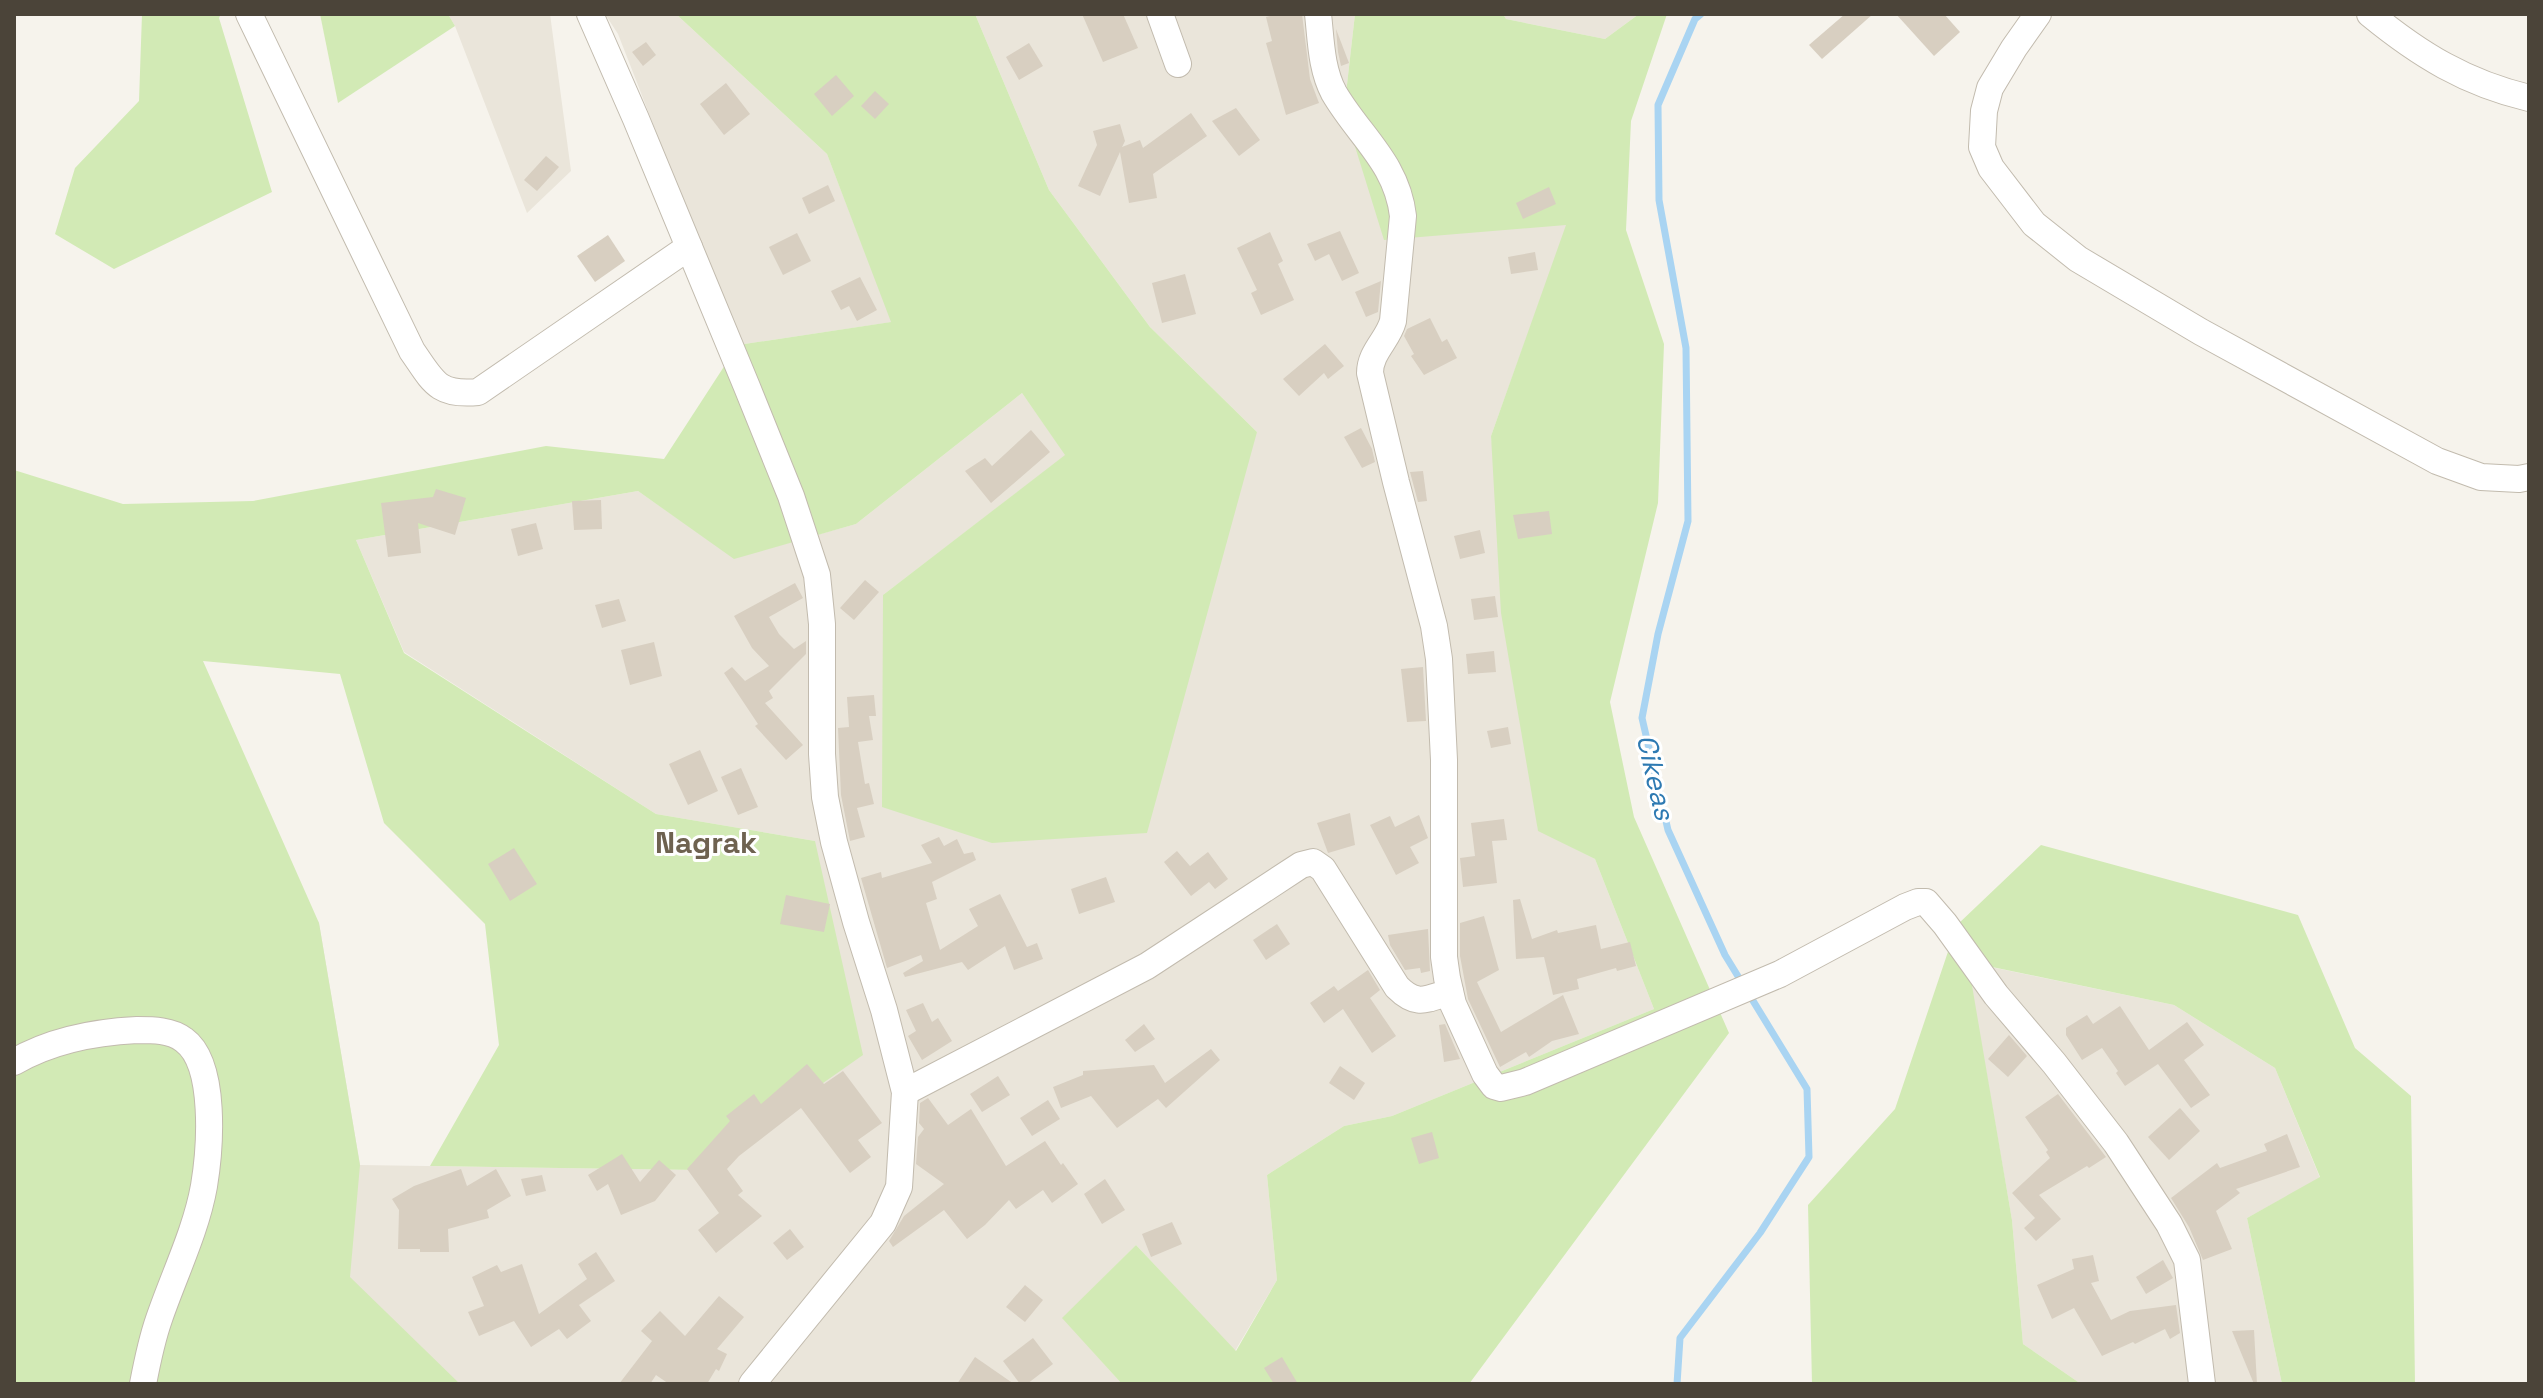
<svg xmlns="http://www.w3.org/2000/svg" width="2543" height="1398" viewBox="0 0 2543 1398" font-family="'Space Grotesk',sans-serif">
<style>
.residential{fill:#eae5da}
.green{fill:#d2eab5}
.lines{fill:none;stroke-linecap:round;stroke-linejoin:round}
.stream{stroke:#a9d4f2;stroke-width:7}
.building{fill:#d8cfc1}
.minor-casing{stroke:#c2bbae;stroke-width:28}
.minor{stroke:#fff;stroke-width:26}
.labels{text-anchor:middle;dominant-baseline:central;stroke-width:6;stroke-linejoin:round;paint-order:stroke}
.water-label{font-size:28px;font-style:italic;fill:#2e7ab2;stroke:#fff}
.quarter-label{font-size:30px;font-weight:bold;fill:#6e6250;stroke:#fff}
</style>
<rect width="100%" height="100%" fill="#f6f3ec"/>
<g class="residential">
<polygon points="448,14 550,14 571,171 527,213 455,26"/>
<polygon points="605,14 676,14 827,154 892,322 738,345 636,80 618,34"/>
<polygon points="975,14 1355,14 1344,111 1567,225 1491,436 1538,830 1595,859 1654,1009 1392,1116 1344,1126 1267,1175 1277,1280 1235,1351 1136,1245 1063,1318 1122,1384 14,1384 14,470 319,923 360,1165 699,1170 815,841 656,814 404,652 356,540 638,491 734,558 856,524 1022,393 1066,455 883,595 1257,432 1150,327 1049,190"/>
<polygon points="1503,14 1639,14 1605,39 1506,19"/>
<polygon points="1967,962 2174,1005 2275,1068 2320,1178 2247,1218 2282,1384 2081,1384 2023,1344 2012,1220"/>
</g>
<g class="green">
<polygon points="142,14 221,14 219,18 272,192 114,269 55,234 75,168 139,101"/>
<polygon points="320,14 448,14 455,26 338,103"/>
<polygon points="676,14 975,14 1049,190 1150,327 1257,432 1147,833 992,843 882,807 883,595 1065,455 1022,393 856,524 734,559 638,491 356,540 404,653 656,814 815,841 863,1055 699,1170 430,1166 499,1045 485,924 384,823 340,674 203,661 319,923 360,1165 350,1277 460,1384 14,1384 14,470 123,504 253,501 546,446 664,459 738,345 891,322 827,154"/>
<polygon points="1355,14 1503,14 1506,19 1605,39 1639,14 1667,14 1631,121 1626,230 1664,344 1658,503 1610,702 1634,817 1729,1033 1469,1384 1122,1384 1062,1318 1136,1245 1236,1351 1277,1280 1267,1175 1344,1126 1392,1116 1654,1009 1595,859 1538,831 1501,613 1491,436 1566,225 1384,240 1344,111"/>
<polygon points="2041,845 2298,915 2355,1048 2411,1096 2415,1384 2282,1384 2247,1218 2320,1177 2275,1068 2174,1005 1968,962 2012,1220 2023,1344 2081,1384 1812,1384 1808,1205 1895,1109 1957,925"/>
</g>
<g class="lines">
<polyline class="stream" points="1677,1384 1680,1338 1760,1233 1809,1157 1807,1089 1725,955 1668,830 1642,718 1658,634 1688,521 1686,348 1659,200 1658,105 1695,19 1701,14"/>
</g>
<g class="building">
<polygon points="1082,14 1123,14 1138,48 1103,62"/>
<polygon points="1278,14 1302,14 1310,79 1319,103 1286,115 1266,43 1272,41 1266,17"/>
<polygon points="1845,14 1873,14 1822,59 1809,45"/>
<polygon points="1896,14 1944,14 1960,32 1934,56"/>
<polygon points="1336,29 1349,63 1341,66 1338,52"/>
<polygon points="646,42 656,55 643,66 632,52"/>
<polygon points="1029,43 1043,66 1019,80 1006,57"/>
<polygon points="836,75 854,96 832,116 814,94"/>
<polygon points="726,83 750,114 724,135 700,104"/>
<polygon points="875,91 889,104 875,119 861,106"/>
<polygon points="1236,108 1260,140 1239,156 1212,121"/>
<polygon points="1191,113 1207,136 1153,174 1157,198 1129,203 1120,152 1100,196 1078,186 1097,145 1093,131 1120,124 1125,141 1122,147 1140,140 1143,148"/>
<polygon points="546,156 559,167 537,191 524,180"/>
<polygon points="828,185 835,201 809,214 802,198"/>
<polygon points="1549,187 1556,204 1523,219 1516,203"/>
<polygon points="1340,231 1359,273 1342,281 1329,254 1315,261 1307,244"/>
<polygon points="1270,232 1283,261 1278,264 1294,300 1261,315 1251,293 1257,290 1237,248"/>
<polygon points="797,233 811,261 783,275 769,247"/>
<polygon points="608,235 625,261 595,282 577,256"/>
<polygon points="1535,252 1538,270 1511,274 1508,257"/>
<polygon points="1185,274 1196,314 1162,323 1152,283"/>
<polygon points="860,277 877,310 857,321 849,306 841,310 831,291"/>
<polygon points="1381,281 1378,312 1366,317 1355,292"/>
<polygon points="1430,318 1442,342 1447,339 1457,358 1424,375 1411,356 1414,354 1404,336 1407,329"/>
<polygon points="1325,344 1344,366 1328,379 1324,373 1299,396 1283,379"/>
<polygon points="1361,428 1372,449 1375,462 1362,468 1344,437"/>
<polygon points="1031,430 1050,452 991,503 965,471 985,458 992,466"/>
<polygon points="1423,471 1427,501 1418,502 1410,472"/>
<polygon points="436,489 466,498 455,535 418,523 421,553 388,557 381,503 433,497"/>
<polygon points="601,500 602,529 574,530 572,501"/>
<polygon points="1549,511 1552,534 1518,539 1513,515"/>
<polygon points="536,523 543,549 518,556 511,529"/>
<polygon points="1480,530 1485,553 1460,559 1454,536"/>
<polygon points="865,580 879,592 854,620 840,608"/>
<polygon points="795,583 803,598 769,617 779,634 794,649 806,641 806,654 769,691 773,698 765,703 803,745 786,760 755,726 758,724 724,673 732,667 745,681 769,666 752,648 734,616"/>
<polygon points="1495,596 1498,617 1474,620 1471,599"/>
<polygon points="619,599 626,621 602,628 595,605"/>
<polygon points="654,642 662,676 630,685 621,650"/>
<polygon points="1494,651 1496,672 1468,674 1466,654"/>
<polygon points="1423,667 1426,721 1407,722 1401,669"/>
<polygon points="874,695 876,716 869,716 873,740 858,742 865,784 869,783 874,804 857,808 865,837 850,841 841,795 838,728 849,727 847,697"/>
<polygon points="1508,727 1511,744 1491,748 1487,731"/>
<polygon points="700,750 718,791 688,805 669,764"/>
<polygon points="741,768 758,807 738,815 721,777"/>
<polygon points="1350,813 1355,845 1328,853 1317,823"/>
<polygon points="1419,815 1428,838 1410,847 1419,863 1396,875 1370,825 1390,816 1395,827"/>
<polygon points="1504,819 1507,840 1492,841 1497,883 1463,887 1460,858 1475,856 1471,823"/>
<polygon points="939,837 944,846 957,839 964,854 973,852 976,860 932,882 937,899 926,903 940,950 978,926 969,909 1000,894 1027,947 1037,943 1043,959 1014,970 1005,946 968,970 962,962 905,977 903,973 923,961 921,955 887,968 861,878 881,872 882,878 932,863 921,845"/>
<polygon points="514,848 537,884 510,901 488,864"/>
<polygon points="1177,851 1190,866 1208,852 1228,879 1215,889 1209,882 1191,896 1164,862"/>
<polygon points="1106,877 1115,902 1079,914 1071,889"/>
<polygon points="786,895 830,904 824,932 780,924"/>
<polygon points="1520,899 1532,939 1557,930 1558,933 1596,925 1601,949 1630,942 1636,966 1617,971 1616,968 1577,979 1579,989 1553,995 1544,957 1516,959 1513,900"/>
<polygon points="1484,916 1499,970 1477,982 1501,1032 1563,995 1579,1034 1552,1041 1529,1057 1526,1052 1500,1067 1468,999 1460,956 1460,923"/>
<polygon points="1277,924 1290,944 1266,960 1253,940"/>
<polygon points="1428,929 1430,971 1421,973 1420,968 1405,970 1390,945 1388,935"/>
<polygon points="1368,970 1380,990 1370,998 1396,1036 1372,1053 1343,1009 1324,1023 1310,1003 1334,986 1338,991"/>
<polygon points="923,1003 932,1022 938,1018 952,1041 922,1060 908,1036 916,1031 906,1010"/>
<polygon points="2120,1006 2149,1050 2187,1022 2204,1045 2184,1060 2210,1095 2191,1108 2158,1064 2125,1086 2116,1073 2118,1071 2102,1048 2082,1060 2066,1035 2066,1028 2087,1015 2093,1024"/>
<polygon points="1144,1024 1155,1039 1135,1052 1125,1040"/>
<polygon points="1445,1024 1460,1059 1444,1062 1439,1025"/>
<polygon points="2009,1035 2027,1056 2008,1077 1988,1059"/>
<polygon points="1211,1049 1220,1060 1166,1108 1158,1099 1117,1128 1091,1096 1061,1108 1053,1087 1083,1075 1083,1071 1154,1065 1165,1083"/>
<polygon points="807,1064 824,1084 843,1071 882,1123 858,1140 871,1157 850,1173 801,1108 739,1156 727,1169 743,1191 738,1195 762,1216 716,1253 698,1230 719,1213 687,1169 730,1121 726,1116 754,1094 761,1104"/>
<polygon points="1340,1066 1365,1083 1354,1100 1329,1083"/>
<polygon points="998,1076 1010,1095 982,1112 970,1094"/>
<polygon points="2058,1094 2106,1157 2089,1168 2087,1166 2039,1195 2061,1219 2036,1241 2024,1228 2035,1218 2012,1193 2050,1158 2046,1152 2048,1150 2025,1117"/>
<polygon points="928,1098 948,1125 971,1109 1006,1166 1045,1141 1061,1165 1063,1163 1078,1184 1052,1203 1043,1190 1016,1209 1009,1200 985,1225 967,1239 944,1210 893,1247 889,1241 904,1216 944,1184 916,1164 918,1137 924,1129 919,1123 920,1103"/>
<polygon points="1048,1100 1060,1119 1032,1136 1020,1118"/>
<polygon points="2180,1108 2200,1131 2169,1160 2148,1137"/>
<polygon points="1432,1132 1439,1158 1419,1164 1411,1138"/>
<polygon points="2287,1134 2300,1167 2236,1189 2240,1193 2216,1211 2232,1249 2203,1260 2189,1227 2171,1198 2217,1163 2220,1168 2267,1151 2264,1144"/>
<polygon points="622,1154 640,1182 659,1160 676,1175 655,1201 621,1215 608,1184 597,1191 588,1175"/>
<polygon points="461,1169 467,1186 496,1169 511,1196 487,1210 489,1218 448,1229 449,1252 420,1252 420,1249 398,1249 399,1210 392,1199 414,1186"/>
<polygon points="542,1175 546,1191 526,1196 521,1179"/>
<polygon points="1105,1179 1125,1210 1102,1224 1084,1194"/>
<polygon points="1172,1222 1182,1244 1151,1257 1142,1234"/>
<polygon points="790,1229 804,1247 787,1260 773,1243"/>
<polygon points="596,1252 615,1281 579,1305 591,1321 567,1339 559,1329 531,1347 514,1321 479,1336 468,1312 484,1306 472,1277 497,1265 501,1272 522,1264 539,1314 587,1279 578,1264"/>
<polygon points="2093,1255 2099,1281 2091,1283 2111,1320 2130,1311 2176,1305 2180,1333 2170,1339 2165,1329 2135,1344 2133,1342 2102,1356 2074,1308 2052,1319 2037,1285 2074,1269 2072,1259"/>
<polygon points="2163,1260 2173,1278 2146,1294 2136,1277"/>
<polygon points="1025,1285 1043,1300 1025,1322 1006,1307"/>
<polygon points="719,1296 744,1317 717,1349 727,1354 719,1371 716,1369 707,1384 669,1384 656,1375 650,1384 619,1384 652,1341 641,1331 660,1311 685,1336"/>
<polygon points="2254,1330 2257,1384 2254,1384 2232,1331"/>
<polygon points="1033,1338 1053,1364 1027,1384 1020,1384 1003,1361"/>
<polygon points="975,1357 1014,1384 957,1384"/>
<polygon points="1282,1357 1298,1384 1274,1384 1264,1368"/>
</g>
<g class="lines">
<g class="minor-casing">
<g id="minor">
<path d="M249 14 412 351C433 381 437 396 478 392L689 247"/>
<polyline points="590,14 636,119 747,387 791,496 817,575 822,624 822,754 825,797 834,842 856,922 884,1010 905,1092 899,1187 883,1223 752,1384"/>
<polyline points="1160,14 1178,64"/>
<path d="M1318 14C1321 40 1321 69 1334 93 1359 136 1397 163 1403 216L1393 321C1388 340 1370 352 1370 373L1396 482 1434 626 1439 659 1444 760V957L1447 978 1453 1004 1485 1074 1494 1086 1501 1088 1525 1082 1780 974 1905 907 1918 902H1926L1945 924 1996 995 2054 1063 2116 1143 2169 1224 2187 1260 2202 1384"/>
<polyline points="2038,14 2014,48 1990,88 1984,111 1982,147 1991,168 2034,224 2078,259 2201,332 2437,461 2481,477 2519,479 2529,477"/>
<path d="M2370 14C2420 55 2466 83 2529 98"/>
<path d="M14 1062C50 1041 95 1032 137 1030 153 1030 171 1030 184 1040 217 1064 210 1150 204 1186 196 1231 174 1275 159 1319 152 1339 147 1363 143 1384"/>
<path d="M905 1092 1147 966 1301 865 1313 862 1323 869 1397 987C1417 1007 1426 999 1450 992"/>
</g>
</g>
<use href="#minor" class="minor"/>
</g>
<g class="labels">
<g class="water-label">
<text transform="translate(1656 777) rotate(77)">Cikeas</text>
</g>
<g class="quarter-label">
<text x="706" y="842">Nagrak</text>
</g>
</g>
<rect width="2543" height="1398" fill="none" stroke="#4b4439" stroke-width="32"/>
</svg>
